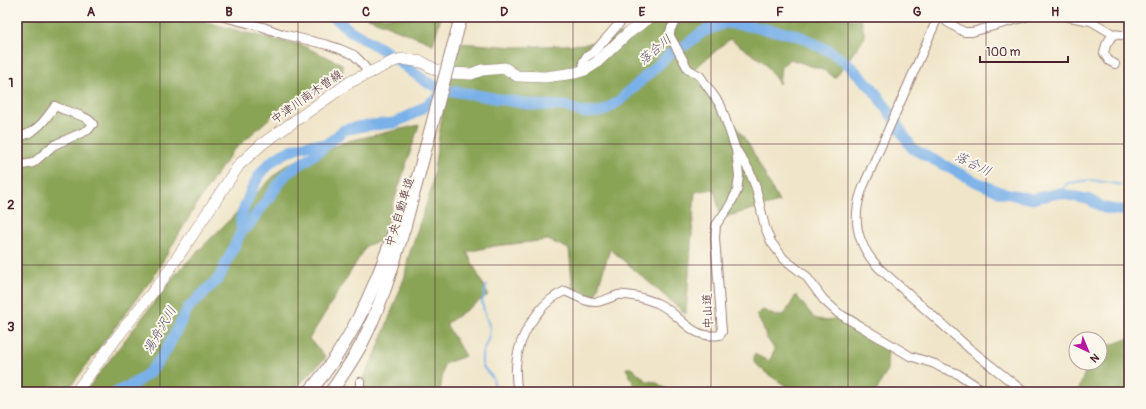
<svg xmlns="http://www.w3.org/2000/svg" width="1146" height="409" viewBox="0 0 1146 409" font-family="Pangolin,'Klee One',sans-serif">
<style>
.forest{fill:#8aa456;stroke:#6a6240}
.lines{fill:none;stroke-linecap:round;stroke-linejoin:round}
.stream{stroke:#7ab1e9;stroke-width:2}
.river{stroke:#7ab1e9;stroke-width:11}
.minor-casing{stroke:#9d827a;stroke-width:10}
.major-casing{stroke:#9d827a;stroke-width:12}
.highway-casing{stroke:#9d827a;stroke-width:14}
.minor{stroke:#fff;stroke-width:8}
.major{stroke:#fff;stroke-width:11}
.highway{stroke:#fff;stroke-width:12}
.highway-bridge-casing{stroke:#9d827a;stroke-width:14;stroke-linecap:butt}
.highway-bridge{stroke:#fff;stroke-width:12}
.grid{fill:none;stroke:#4a1f2b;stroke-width:1;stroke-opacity:0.55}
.labels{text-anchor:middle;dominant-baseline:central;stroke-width:4;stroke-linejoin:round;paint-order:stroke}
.street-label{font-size:12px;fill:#4a1f2b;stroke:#fbf7ec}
.water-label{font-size:13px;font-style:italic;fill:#5b526e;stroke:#fbf7ec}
.neatline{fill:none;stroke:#4a1f2b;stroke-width:1.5}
.grid-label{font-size:13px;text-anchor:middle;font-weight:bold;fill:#4a1f2b}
</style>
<rect width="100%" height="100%" fill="#fbf7ec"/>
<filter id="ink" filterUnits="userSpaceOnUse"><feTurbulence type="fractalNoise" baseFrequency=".025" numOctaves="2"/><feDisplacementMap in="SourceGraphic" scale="8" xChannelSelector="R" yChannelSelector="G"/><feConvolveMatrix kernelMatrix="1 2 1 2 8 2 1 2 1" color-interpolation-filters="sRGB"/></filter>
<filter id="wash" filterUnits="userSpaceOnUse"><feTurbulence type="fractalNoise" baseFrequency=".012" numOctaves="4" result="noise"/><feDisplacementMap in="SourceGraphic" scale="16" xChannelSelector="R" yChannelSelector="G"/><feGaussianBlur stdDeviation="0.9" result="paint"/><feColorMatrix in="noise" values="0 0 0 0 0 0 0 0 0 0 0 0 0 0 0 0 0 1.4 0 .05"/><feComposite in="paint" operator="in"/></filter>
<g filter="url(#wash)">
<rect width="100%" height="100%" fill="#f0e5c9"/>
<g class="forest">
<polygon points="17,17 196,17 199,20 247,33 301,45 342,64 344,78 285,104 232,152 198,202 154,276 70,387 59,392 17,392"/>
<polygon points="366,17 441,17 433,44"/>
<polygon points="659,17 830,17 861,20 865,37 835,78 826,71 790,59 781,67 779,84 765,63 730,39 693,70 723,107 751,148 779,202 721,218 714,189 695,192 686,314 610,249 595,297 573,289 569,249 548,240 495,246 467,252 488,295 446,324 465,356 444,364 440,392 356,392 376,353 405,276 408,258 431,190 450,61 459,43 517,47 586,44 644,27"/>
<polygon points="419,125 381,241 367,245 309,339 326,357 292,392 85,392 178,271 285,165 348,141"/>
<polygon points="796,295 814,318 827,321 844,315 888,349 887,370 876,392 795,392 766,373 754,362 754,354 769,361 775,350 766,337 762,325 756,315 763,310 776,316 785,314"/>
<polygon points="1129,338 1129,392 1078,392 1088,363 1100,363 1100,349"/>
<polygon points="626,368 632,368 647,381 656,382 670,392 632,392 633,382"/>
</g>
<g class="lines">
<g class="stream">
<polyline points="1059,193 1068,183 1091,180 1129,186"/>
<polyline points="487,285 482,302 484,311 490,328 489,336 482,354 482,363 483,367 493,378 496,392"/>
</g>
<g class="river">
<polyline points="334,17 349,30 385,51 425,81 447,92 453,91 534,105 564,106 585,113 604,111 619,101 670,54 684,46 704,31 725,23 744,25 797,35 831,52 847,63 872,88 892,116 906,139 913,149 974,181 1000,192 1032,199 1059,193 1090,200 1104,208 1117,210 1129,210"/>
<path d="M242 230C241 226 240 222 241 218 245 204 254 182 263 170 276 155 304 141 324 145"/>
<polyline points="117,392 133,384 149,373 158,362 166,351 188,308 219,278 242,230 248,226 286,174 319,151 344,130 363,126 394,123 415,113 443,94"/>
</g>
</g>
</g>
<g filter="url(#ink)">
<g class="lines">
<g class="minor-casing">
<g id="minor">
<polyline points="224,17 263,27 282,34 328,45 340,49 354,55 361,62 369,73"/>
<path d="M938 17 863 187C851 218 856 244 879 268L970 349 1024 392"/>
<polyline points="1069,17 1091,21 1113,34 1129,36"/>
<polyline points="947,22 964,32 972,32 1026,17"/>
<polyline points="1113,34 1106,45 1104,53 1109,61 1115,64"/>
<polyline points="585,70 583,62 586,57 594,52 625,17"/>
<path d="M17 137C35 135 46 119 55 106 64 111 89 116 93 124L88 130 54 145 33 163 17 166"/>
<polyline points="737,151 749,170 756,188 765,227 771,242 784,259 806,276 823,299 838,313 910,356 935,364 940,367 958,374 986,392"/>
<polyline points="360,392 360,382"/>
<path d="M518 392C512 363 519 337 537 314 545 303 553 296 565 291 575 295 586 303 597 302 604 301 611 297 618 295 629 294 646 299 657 303 682 314 689 340 720 335L722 332 715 238 716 225 730 205 737 191 739 176 736 150 721 106 700 76 688 69 670 36C669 27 675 23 680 17"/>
</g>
</g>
<g class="major-casing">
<g id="major">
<polyline points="1127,17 1129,17"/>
<polyline points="76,392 118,336 163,279 239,165 262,144 350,82 394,61 402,59 422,62 436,70 450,73 471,74 482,70 505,68 517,76 545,77 575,73 585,70 596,63 627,34 650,17"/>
</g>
</g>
<g class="highway-casing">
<g id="highway">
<path d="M309 392C352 343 377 284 397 223"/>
<path d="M331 392C342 376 353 360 362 343 381 306 393 265 405 225"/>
</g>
</g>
<use href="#minor" class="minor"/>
<use href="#major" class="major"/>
<use href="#highway" class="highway"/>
<g class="highway-bridge-casing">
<polyline id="highway-bridge" points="405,225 461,17"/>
</g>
<use href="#highway-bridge" class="highway-bridge"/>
</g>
</g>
<path class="grid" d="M160 17V392M298 17V392M435 17V392M573 17V392M711 17V392M848 17V392M986 17V392M17 144H1129M17 265H1129"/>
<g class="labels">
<g class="street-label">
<text transform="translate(307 97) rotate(-35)">中津川南木曽線</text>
<text transform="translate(400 212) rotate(-73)">中央自動車道</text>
<text transform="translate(708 311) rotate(-92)">中山道</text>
</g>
<g class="water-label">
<text transform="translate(655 50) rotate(-40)">落合川</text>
<text transform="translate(973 164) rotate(26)">落合川</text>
<text transform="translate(160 330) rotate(-60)">湯舟沢川</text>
</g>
</g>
<rect width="1146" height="409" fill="none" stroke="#fbf7ec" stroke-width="44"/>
<g transform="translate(1088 351) rotate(136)"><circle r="19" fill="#fbf7ec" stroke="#b4a19f"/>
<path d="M0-3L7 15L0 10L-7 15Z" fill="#b5179e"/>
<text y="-6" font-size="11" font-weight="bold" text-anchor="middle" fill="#4a1f2b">N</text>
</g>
<path d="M980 56v6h88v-6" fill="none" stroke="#4a1f2b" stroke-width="2"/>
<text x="986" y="56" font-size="12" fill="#4a1f2b" stroke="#fbf7ec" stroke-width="3" paint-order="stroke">100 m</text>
<rect x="22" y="22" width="1102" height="365" class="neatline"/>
<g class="grid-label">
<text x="91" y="16">A</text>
<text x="229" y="16">B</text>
<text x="366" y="16">C</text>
<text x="504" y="16">D</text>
<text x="642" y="16">E</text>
<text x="780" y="16">F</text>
<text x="917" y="16">G</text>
<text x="1055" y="16">H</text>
<text x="11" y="87">1</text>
<text x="11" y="209">2</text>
<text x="11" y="331">3</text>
</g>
</svg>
